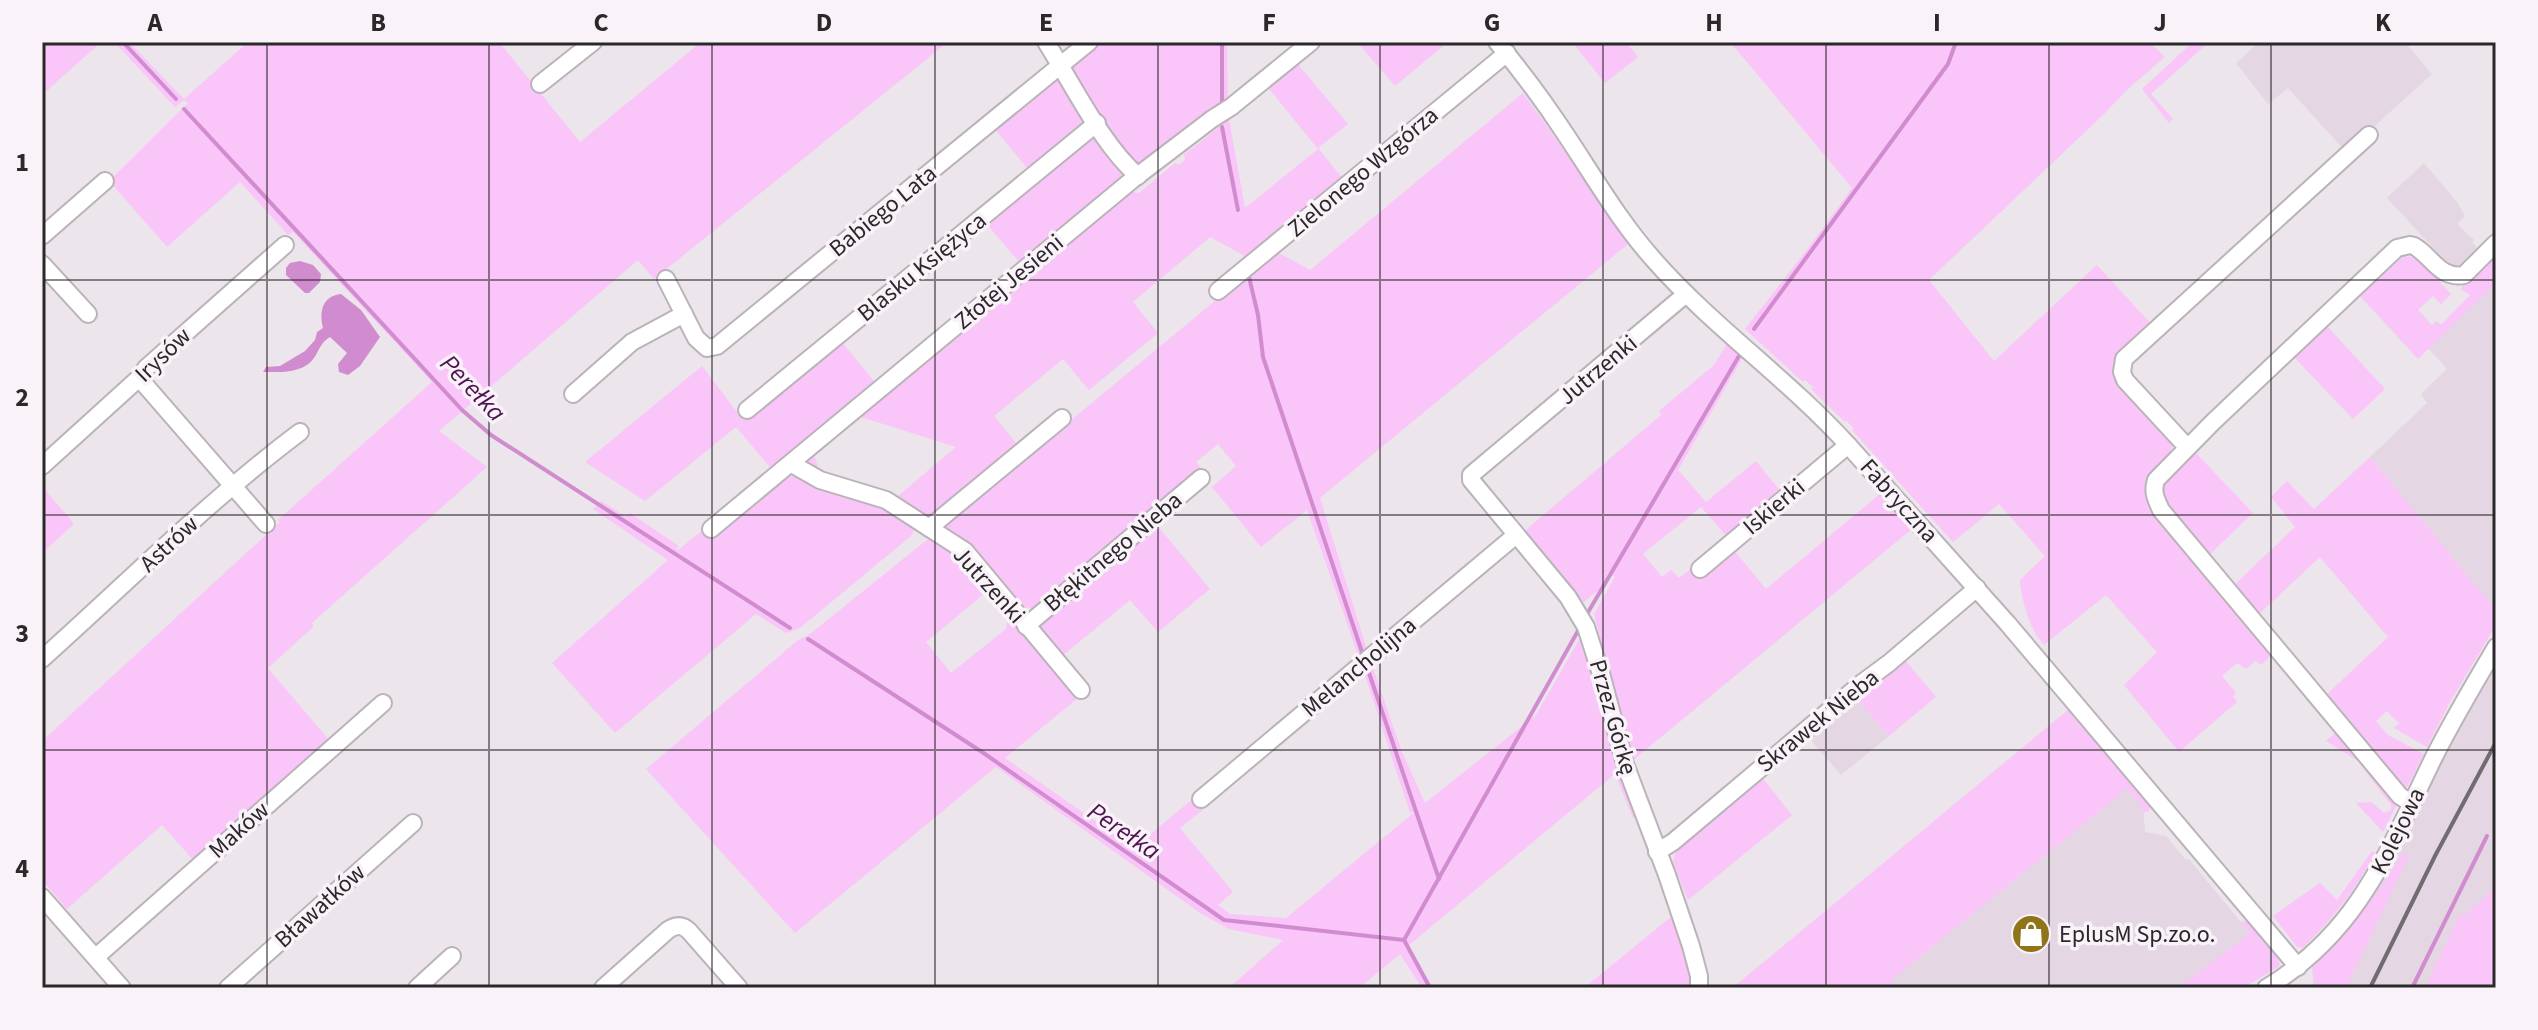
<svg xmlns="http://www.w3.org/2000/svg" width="2538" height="1030" viewBox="0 0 2538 1030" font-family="'Source Sans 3',sans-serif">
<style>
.built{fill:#e4d7e3}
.green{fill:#fac5f8;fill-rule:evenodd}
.water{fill:#d08ccf}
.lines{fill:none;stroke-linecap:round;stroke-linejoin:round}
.stream{stroke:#d08ccf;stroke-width:4}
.minor-casing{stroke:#bab3b9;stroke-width:20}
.minor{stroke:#fff;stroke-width:16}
.rail{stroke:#706c70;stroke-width:4}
.grid{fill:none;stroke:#2b282b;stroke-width:2;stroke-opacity:0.55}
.labels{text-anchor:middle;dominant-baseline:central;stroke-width:7;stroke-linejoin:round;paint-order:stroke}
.street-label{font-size:24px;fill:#2b282b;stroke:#f9f2f9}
.poi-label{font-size:24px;fill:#2b282b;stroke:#f9f2f9;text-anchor:start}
.water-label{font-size:26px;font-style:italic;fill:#4f1250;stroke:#f9f2f9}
.neatline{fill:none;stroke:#2b282b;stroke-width:3}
.grid-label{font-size:26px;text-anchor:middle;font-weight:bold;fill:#2b282b}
</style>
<rect width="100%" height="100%" fill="#ece5ec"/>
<g class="built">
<polygon points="2259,42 2411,42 2408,46 2432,74 2346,152 2288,88 2268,104 2236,63"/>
<polygon points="2424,163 2457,202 2465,216 2457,224 2474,240 2472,242 2479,250 2462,266 2449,265 2387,198"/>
<polygon points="2496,283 2496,610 2370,457 2427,403 2421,394 2447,369 2428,348"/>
<polygon points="2496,661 2496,887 2464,916 2496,988 2314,988 2312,965 2368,905 2444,752"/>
<polygon points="1855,697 1889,736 1841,775 1807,736"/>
<polygon points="2127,789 2143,807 2145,832 2166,836 2186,860 2189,859 2250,933 2178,988 1891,988 1891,980"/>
</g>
<g class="green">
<polygon points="42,42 101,42 42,95"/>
<polygon points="114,42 129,42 184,99 248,42 499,42 580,142 701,42 948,42 654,279 638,260 439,431 487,467 312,623 314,626 268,668 329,740 194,861 162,825 67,909 42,880 42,741 280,522 278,520 432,382 293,232 288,235 240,182 167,247 109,181 188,103 184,100 175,107"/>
<polygon points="1098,42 1227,42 1228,103 1217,108 1216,105 1144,163 1135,162 1124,153 1069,66"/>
<polygon points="1357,42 1448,42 1395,86"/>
<polygon points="1572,42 1626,42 1638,57 1605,83"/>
<path d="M1730 42H2149L2165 57 2130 87 2103 115 1929 280 1994 361 2097 265 2152 325 2118 360 2172 446 2170 454 2146 477 2145 489 2149 502 2273 654 2261 665 2255 661 2246 669 2237 663 2222 676 2236 693 2233 696 2237 702 2179 752 2124 685 2157 652 2106 595 2044 645C2029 628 2022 602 2020 580L2045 556 1999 504 1953 542 1852 430 1854 429 1847 421 1845 422 1811 389 1813 387 1805 380 1803 382 1745 329 1809 247 1852 188Z"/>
<polygon points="2193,42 2209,42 2151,94 2173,119 2169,123 2142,89"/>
<path d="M1296 62 1348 124 1318 148 1344 180 1244 262 1243 255 1210 237 1133 302 1158 333 1089 390 1063 359 994 416 1020 448 938 517 925 518 808 467 805 460 858 415 861 417 1132 192 1139 193 1175 163 1179 165 1185 160 1184 155 1229 119 1245 208 1318 149 1266 85ZM861 417 956 447 898 496 820 471 814 456Z"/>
<polygon points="1059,74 1090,124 1031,173 993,127"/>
<polygon points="1523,93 1600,200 1628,244 1320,498 1368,653 1360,660 1307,510 1261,547 1212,487 1236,466 1218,444 1196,462 1201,468 1032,608 1020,607 946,530 945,525 1275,251 1310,270"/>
<polygon points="1095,131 1128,176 1019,262 985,222"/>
<polygon points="2496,250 2496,283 2418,359 2360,296 2404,256 2417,258 2451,294 2441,304 2433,296 2418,310 2432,325 2437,321 2441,325 2470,295 2461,289 2463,283"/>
<polygon points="2325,324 2385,389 2353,419 2292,355"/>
<polygon points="840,340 875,382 774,472 736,427 645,501 585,462 702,366 743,420"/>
<polygon points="1727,344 1743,357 1678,470 1706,502 1756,461 1782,493 1728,538 1701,507 1643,554 1662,577 1671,570 1679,578 1693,567 1733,549 1766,589 1881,493 1912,529 1631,762 1594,614 1615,577 1608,573 1599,590 1580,605 1524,537 1527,529 1661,415 1659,411 1714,365"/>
<path d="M2193 450 2253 513 2208 556 2165 503C2158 479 2177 466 2193 450Z"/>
<polygon points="2370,457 2496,610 2496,625 2450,702 2427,747 2394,728 2399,723 2387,711 2376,721 2388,735 2424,754 2405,791 2324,697 2388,637 2320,557 2257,616 2233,586 2295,527 2271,497 2287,481 2314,509"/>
<polygon points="793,476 887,505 916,523 912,535 800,628 786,633 756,614 615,733 552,663 668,560 593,509 601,501 625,516 630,513 679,546 676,549 678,550 703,530 713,538 780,482"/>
<polygon points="42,486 74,524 42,553"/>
<polygon points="1156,524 1210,589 1158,632 1130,600 1062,656 1039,630 1040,621"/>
<polygon points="933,535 965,557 980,575 974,580 985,593 926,642 951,673 1006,629 1007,619 1017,625 1079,697 1005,758 1134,848 1194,798 1204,809 1180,828 1233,892 1218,905 1230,914 1286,918 1416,811 1410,813 1364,672 1372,665 1402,752 1425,803 1536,715 1583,633 1604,720 1640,816 1633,818 1615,774 1409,945 1433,988 1422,988 1400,954 1359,988 1229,988 1283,940 1229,929 1200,913 996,767 795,933 646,769 797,641 810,634"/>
<polygon points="1903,658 1936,697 1889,736 1855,697"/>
<polygon points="2068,710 2151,806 2149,811 2143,813 2143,807 2127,789 1891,980 1891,988 1736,988 1736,985"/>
<polygon points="2337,732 2397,804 2383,832 2356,803 2371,802 2384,813 2391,810 2391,805 2358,761 2326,741"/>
<polygon points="1760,775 1792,815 1688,900 1673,862 1677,845"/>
<path d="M2372 851 2375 853C2356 890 2332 919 2303 948L2297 947 2273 916 2320 883 2337 900Z"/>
<path d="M2403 853 2409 856 2346 988H2314L2312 965C2346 929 2379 895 2403 853Z"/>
<polygon points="2496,887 2496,988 2451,988 2440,983 2437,988 2425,988 2460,914 2464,916"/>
<polygon points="1677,912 1691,959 1693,988 1584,988"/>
<polygon points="2248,920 2253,922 2281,955 2277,959 2280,964 2278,967 2243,988 2178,988 2250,933 2241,922"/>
</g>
<g class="water">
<polygon points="300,261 313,265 321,274 320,282 309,293 305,293 286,275 286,268 290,263"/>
<path d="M341 294 361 310 380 337 360 366 348 375 339 372 338 364 347 353 330 337C320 343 320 349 314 358 303 374 279 372 263 372L266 367 280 366 305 351 315 340 317 332 323 328C319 312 322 296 341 294Z"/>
</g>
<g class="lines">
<g class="stream">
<polyline points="123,42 176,99"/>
<polyline points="1222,105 1222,42"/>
<polyline points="184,109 462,410 491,435 790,628"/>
<polyline points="1222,127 1238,210"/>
<polyline points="1249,277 1258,315 1263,357 1363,655"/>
<polyline points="1754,329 1948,64 1956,42"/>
<polyline points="1587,614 1739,356"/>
<polyline points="808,639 982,752 1224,920 1404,940 1430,988"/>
<polyline points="1368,670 1439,879"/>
<polyline points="1404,940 1579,629"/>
<polyline points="2412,988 2487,836"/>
</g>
<g class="minor-casing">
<g id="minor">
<path d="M1046 42C1072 83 1102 145 1138 176"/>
<path d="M1497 42C1522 72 1545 103 1566 135 1594 177 1620 222 1654 260 1713 327 1788 379 1848 445L2008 624 2298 967"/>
<polyline points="540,84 593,42"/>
<polyline points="42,236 105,181"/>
<polyline points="42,264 88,314"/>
<polyline points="666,279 696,338 707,348 717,346 1089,42"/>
<polyline points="1218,291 1507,53"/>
<polyline points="1686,294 1471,475 1471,480 1568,597 1586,627 1602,677 1625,764 1667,875 1691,946 1699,976 1699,988"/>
<polyline points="139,378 266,524"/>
<polyline points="573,394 632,342 684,314"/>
<polyline points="747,410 1097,123"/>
<polyline points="2187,447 2125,380 2122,372 2124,359 2369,135"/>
<polyline points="792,464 820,480 886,500 965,551 1081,690"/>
<polyline points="42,466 139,378 146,368 285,245"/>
<polyline points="929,528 1062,418"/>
<polyline points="711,529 1132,180 1212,119 1231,107 1311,42"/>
<polyline points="1700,569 1848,445"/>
<polyline points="1026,626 1201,478"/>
<path d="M42 659C127 583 208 501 300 432"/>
<polyline points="1201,799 1516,535"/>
<path d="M2411 803 2400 796 2161 510C2156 499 2152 492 2156 480L2213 422 2397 248 2410 245 2414 246C2432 256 2439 279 2464 275L2496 243"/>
<polyline points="1657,852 1673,842 1862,683 1889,663 1977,588"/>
<polyline points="42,897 122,988"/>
<polyline points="96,957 383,703"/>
<polyline points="228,988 413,823"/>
<polyline points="417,988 452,956"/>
<path d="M603 988 668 930C676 925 682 924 689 931L739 988"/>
<path d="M2266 988C2359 932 2388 851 2433 759 2452 721 2474 684 2496 647"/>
</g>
</g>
<use href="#minor" class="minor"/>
<polyline class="rail" points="2370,988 2435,856 2496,742"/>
</g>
<path class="grid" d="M267 42V988M489 42V988M712 42V988M935 42V988M1158 42V988M1380 42V988M1603 42V988M1826 42V988M2049 42V988M2271 42V988M42 280H2496M42 515H2496M42 750H2496"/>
<defs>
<g id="shop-disc" transform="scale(2)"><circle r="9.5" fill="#90741a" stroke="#f9f2f9"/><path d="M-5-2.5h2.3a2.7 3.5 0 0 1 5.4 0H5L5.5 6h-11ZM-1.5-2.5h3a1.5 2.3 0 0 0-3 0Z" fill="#fff"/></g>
</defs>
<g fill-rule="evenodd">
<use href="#shop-disc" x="2031" y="934"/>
</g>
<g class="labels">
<g class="street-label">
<text transform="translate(1363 172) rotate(-40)">Zielonego Wzgórza</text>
<text transform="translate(883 211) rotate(-39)">Babiego Lata</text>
<text transform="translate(922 267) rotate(-39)">Blasku Księżyca</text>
<text transform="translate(1009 282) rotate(-40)">Złotej Jesieni</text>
<text transform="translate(163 355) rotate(-44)">Irysów</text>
<text transform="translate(1598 370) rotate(-40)">Jutrzenki</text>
<text transform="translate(1899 501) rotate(48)">Fabryczna</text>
<text transform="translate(1774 507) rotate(-40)">Iskierki</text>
<text transform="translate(169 544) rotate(-43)">Astrów</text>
<text transform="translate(1113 552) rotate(-40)">Błękitnego Nieba</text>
<text transform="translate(989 585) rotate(48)">Jutrzenki</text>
<text transform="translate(1359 667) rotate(-40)">Melancholijna</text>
<text transform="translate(1613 717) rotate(74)">Przez Górkę</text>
<text transform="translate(1818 721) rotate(-39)">Skrawek Nieba</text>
<text transform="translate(239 830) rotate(-42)">Maków</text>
<text transform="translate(2398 831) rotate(-64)">Kolejowa</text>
<text transform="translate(320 906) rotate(-42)">Bławatków</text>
</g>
<g class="poi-label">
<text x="2059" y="934">EplusM Sp.zo.o.</text>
</g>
<g class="water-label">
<text transform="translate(473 388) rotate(46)">Perełka</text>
<text transform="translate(1124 831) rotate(34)">Perełka</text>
</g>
</g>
<rect width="2538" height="1030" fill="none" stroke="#f9f2f9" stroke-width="88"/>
<rect x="44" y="44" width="2450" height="942" class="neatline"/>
<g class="grid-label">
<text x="155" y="31">A</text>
<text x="378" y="31">B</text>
<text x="601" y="31">C</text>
<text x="824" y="31">D</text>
<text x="1046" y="31">E</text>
<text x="1269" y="31">F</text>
<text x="1492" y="31">G</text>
<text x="1714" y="31">H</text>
<text x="1937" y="31">I</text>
<text x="2160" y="31">J</text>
<text x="2383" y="31">K</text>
<text x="22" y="171">1</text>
<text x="22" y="406">2</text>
<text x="22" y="642">3</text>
<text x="22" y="877">4</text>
</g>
</svg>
